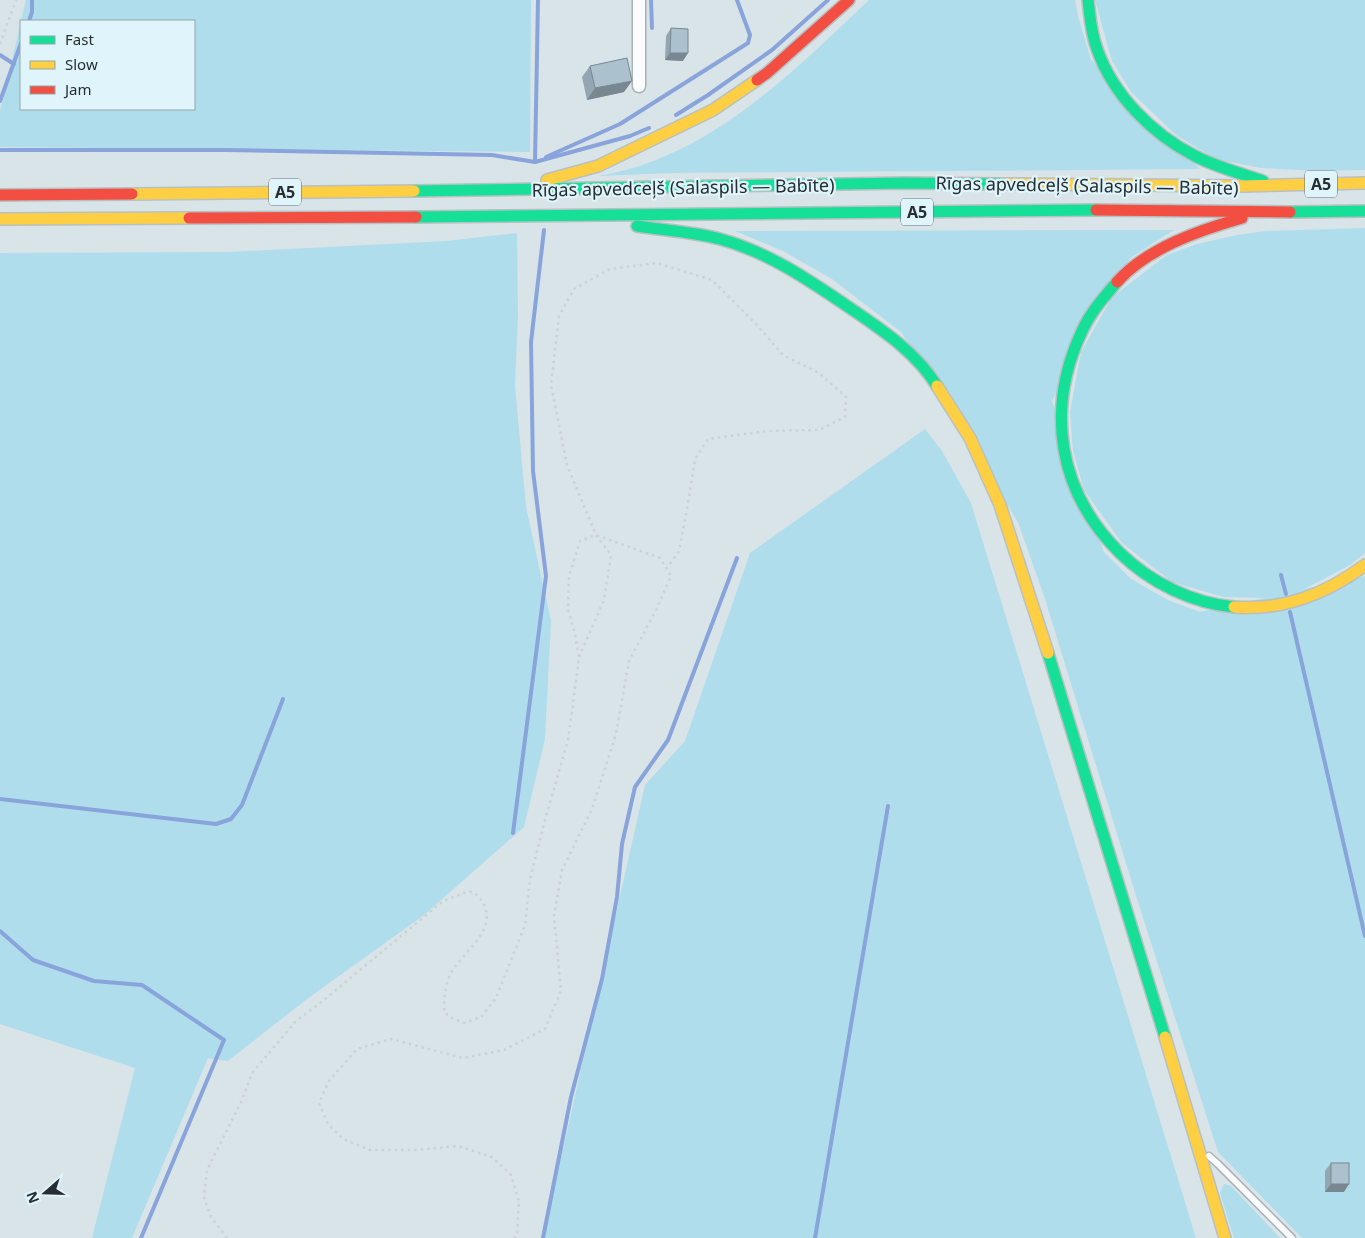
<svg xmlns="http://www.w3.org/2000/svg" width="1365" height="1238" viewBox="0 0 1365 1238" font-family="'Noto Sans',sans-serif">
<style>
.green{fill:#afddec}
.lines{fill:none;stroke-linecap:round;stroke-linejoin:round}
.stream{stroke:#88a4db;stroke-width:4}
.lane-casing{stroke:#a9b2b5;stroke-width:9}
.street-casing{stroke:#a9b2b5;stroke-width:15}
.fast-casing{stroke:#b9c0c2;stroke-width:14}
.slow-casing{stroke:#b9c0c2;stroke-width:14}
.jam-casing{stroke:#b9c0c2;stroke-width:14}
.path{stroke:#ced1d2;stroke-width:2.5;stroke-dasharray:2.5 4;stroke-linecap:butt}
.lane{stroke:#f9fbfc;stroke-width:6}
.street{stroke:#f9fbfc;stroke-width:12}
.fast{stroke:#16e098;stroke-width:11}
.slow{stroke:#ffcf43;stroke-width:11}
.jam{stroke:#f24e42;stroke-width:11}
.wall{fill:#93a6b1}
.shaded-wall{fill:#788790}
.building{fill:#abc1ce;stroke:#788790}
.labels{text-anchor:middle;dominant-baseline:central;stroke-width:4.5;stroke-linejoin:round;paint-order:stroke}
.shield{fill:#dff4fb;stroke:#5e696e;stroke-width:1}
.shield-label{font-size:16px;font-weight:bold;fill:#262e31}
.street-label{font-size:18px;fill:#262e31;stroke:#dff4fb}
</style>
<rect width="100%" height="100%" fill="#d8e4e8"/>
<g class="green">
<polygon points="26,0 531,0 530,152 0,147 0,111 21,22 21,109 194,109 194,21 21,21"/>
<path d="M869 0H1075L1078 16 1091 60 1200 169 671 173 598 176C707 159 792 73 869 0Z"/>
<polygon points="1095,0 1365,0 1365,170 1315,171 1261,168 1215,159 1176,135 1131,92 1112,61"/>
<polygon points="1365,228 1365,553 1350,565 1299,592 1265,598 1223,597 1172,582 1122,543 1084,490 1073,451 1070,412 1081,352 1112,297 1167,255 1197,244 1237,235 1266,231"/>
<polygon points="1174,230 1130,258 1052,401 1104,552 1131,579 1168,600 1200,612 1365,576 1365,1238 1302,1238 1218,1152 1137,899 1045,599 1018,522 901,332 832,279 783,251 735,231"/>
<polygon points="517,233 518,315 515,386 526,507 551,621 545,739 524,827 424,915 307,999 228,1061 208,1058 132,1238 92,1238 135,1068 0,1024 0,253 228,252 446,241"/>
<polygon points="925,429 942,451 971,503 1196,1238 543,1238 645,785 685,741 750,553"/>
<polygon points="1224,1184 1231,1186 1280,1238 1234,1238 1220,1193"/>
</g>
<g class="lines">
<g class="stream">
<polyline points="651,0 652,28"/>
<polyline points="29,21 32,12 32,0"/>
<polyline points="0,55 14,64"/>
<polyline points="0,101 21,43"/>
<polyline points="676,115 708,95 772,50 828,0"/>
<polyline points="0,150 225,150 492,155 535,162 630,136 649,128"/>
<polyline points="546,157 620,124 748,43 750,35 737,0"/>
<polyline points="535,162 538,0"/>
<polyline points="1281,575 1286,594"/>
<polyline points="1290,612 1365,936"/>
<polyline points="0,799 216,824 231,819 242,805 283,699"/>
<polyline points="513,833 546,576 533,471 531,342 544,230"/>
<polyline points="0,931 33,960 94,981 142,985 224,1040 141,1238"/>
<polyline points="543,1238 571,1097 602,979 617,897 622,844 635,787 668,740 737,558"/>
<polyline points="815,1238 888,806"/>
</g>
<g class="lane-casing">
<polyline id="lane" points="1209,1156 1218,1164 1292,1238"/>
</g>
<g class="street-casing">
<polyline id="street" points="639,0 639,86"/>
</g>
<g class="fast-casing">
<g id="fast">
<path d="M1088 0C1090 17 1091 33 1097 49 1113 95 1152 134 1195 156 1216 167 1240 173 1263 181"/>
<polyline points="414,191 904,183 1004,184"/>
<polyline points="1290,212 1365,211"/>
<polyline points="416,217 1096,210"/>
<path d="M637 226C663 230 695 232 720 239 768 252 809 280 850 308 882 330 916 352 937 386"/>
<path d="M1117 282C1104 297 1090 313 1082 331 1045 410 1058 492 1120 553 1151 583 1192 603 1234 607"/>
<polyline points="1048,653 1165,1037"/>
</g>
</g>
<g class="slow-casing">
<g id="slow">
<polyline points="547,180 598,166 713,110 757,80"/>
<polyline points="1004,184 1243,186 1365,183"/>
<polyline points="132,194 414,191"/>
<polyline points="0,219 189,218"/>
<polyline points="937,386 970,438 1000,505 1048,653"/>
<path d="M1234 607C1284 611 1326 594 1365 565"/>
<polyline points="1165,1037 1225,1238"/>
</g>
</g>
<g class="jam-casing">
<g id="jam">
<polyline points="757,80 767,73 849,0"/>
<polyline points="0,195 132,194"/>
<polyline points="1096,210 1290,212"/>
<polyline points="189,218 416,217"/>
<path d="M1117 282C1147 248 1200 230 1242 218"/>
</g>
</g>
<g class="path">
<polyline points="0,44 16,0"/>
<polyline points="579,657 604,600 611,555 596,535 567,465 551,385 559,316 574,289 610,269 657,263 712,280 756,324 783,355 819,373 846,397 845,417 819,430 767,431 708,439 695,459 688,504 679,551 667,568"/>
<path d="M227 1238 211 1217 204 1197 207 1170 241 1102 252 1073 296 1021 324 1000 443 901 469 891C476 894 479 896 483 903 498 928 465 951 452 971 445 983 444 998 444 1012L452 1018 464 1023 481 1017 496 998 525 925 530 879 545 820 568 740 579 658 575 634 568 609 569 576 580 541 596 535 660 558 671 576 657 608 629 661 616 734 592 809 562 870 554 916 561 991 545 1029 504 1050 463 1058 391 1039 357 1049 329 1081 319 1103 328 1124 343 1139 370 1150H415L458 1146 492 1157 511 1175 519 1202 517 1233 515 1238"/>
</g>
<use href="#lane" class="lane"/>
<use href="#street" class="street"/>
<use href="#fast" class="fast"/>
<use href="#slow" class="slow"/>
<use href="#jam" class="jam"/>
</g>
<g class="wall">
<polygon points="671,28 683,61 665,60 666,36"/>
<polygon points="590,66 624,92 587,100 582,77"/>
<polygon points="1331,1163 1344,1192 1325,1192 1325,1171"/>
</g>
<g class="shaded-wall">
<polygon points="670,53 688,53 683,61 665,60"/>
<polygon points="632,81 624,92 587,100 595,88"/>
<polygon points="1331,1184 1349,1184 1344,1192 1325,1192"/>
</g>
<g class="building">
<polygon points="671,28 688,29 688,53 670,53"/>
<polygon points="627,58 632,81 595,88 590,66"/>
<rect x="1331" y="1163" width="18" height="21"/>
</g>
<g class="labels">
<g class="shield">
<rect x="1305" y="170.5" width="32" height="27" rx="4"/>
<rect x="269" y="178.5" width="32" height="27" rx="4"/>
<rect x="901" y="198.5" width="32" height="27" rx="4"/>
</g>
<g class="shield-label">
<text x="1321" y="184">A5</text>
<text x="285" y="192">A5</text>
<text x="917" y="212">A5</text>
</g>
<g class="street-label">
<text transform="translate(1087 185) rotate(1)">Rīgas apvedceļš (Salaspils — Babīte)</text>
<text transform="translate(683 187) rotate(-1)">Rīgas apvedceļš (Salaspils — Babīte)</text>
</g>
</g>
<rect x="20" y="20" width="175" height="90" fill="#dff4fb" stroke="#95a5aa"/>
<rect x="30" y="36" width="25" height="8" fill="#16e098" stroke="#95a5aa"/>
<text x="65" y="45" font-size="15" fill="#262e31">Fast</text>
<rect x="30" y="61" width="25" height="8" fill="#ffcf43" stroke="#95a5aa"/>
<text x="65" y="70" font-size="15" fill="#262e31">Slow</text>
<rect x="30" y="86" width="25" height="8" fill="#f24e42" stroke="#95a5aa"/>
<text x="65" y="95" font-size="15" fill="#262e31">Jam</text>
<g transform="translate(45 1193) rotate(250)" stroke="#dff4fb" stroke-width="4" paint-order="stroke">
<path d="M0-4L9 19L0 12L-9 19Z" fill="#262e31"/>
<text y="-8" font-size="14" font-weight="bold" text-anchor="middle" fill="#262e31">N</text>
</g>
</svg>
